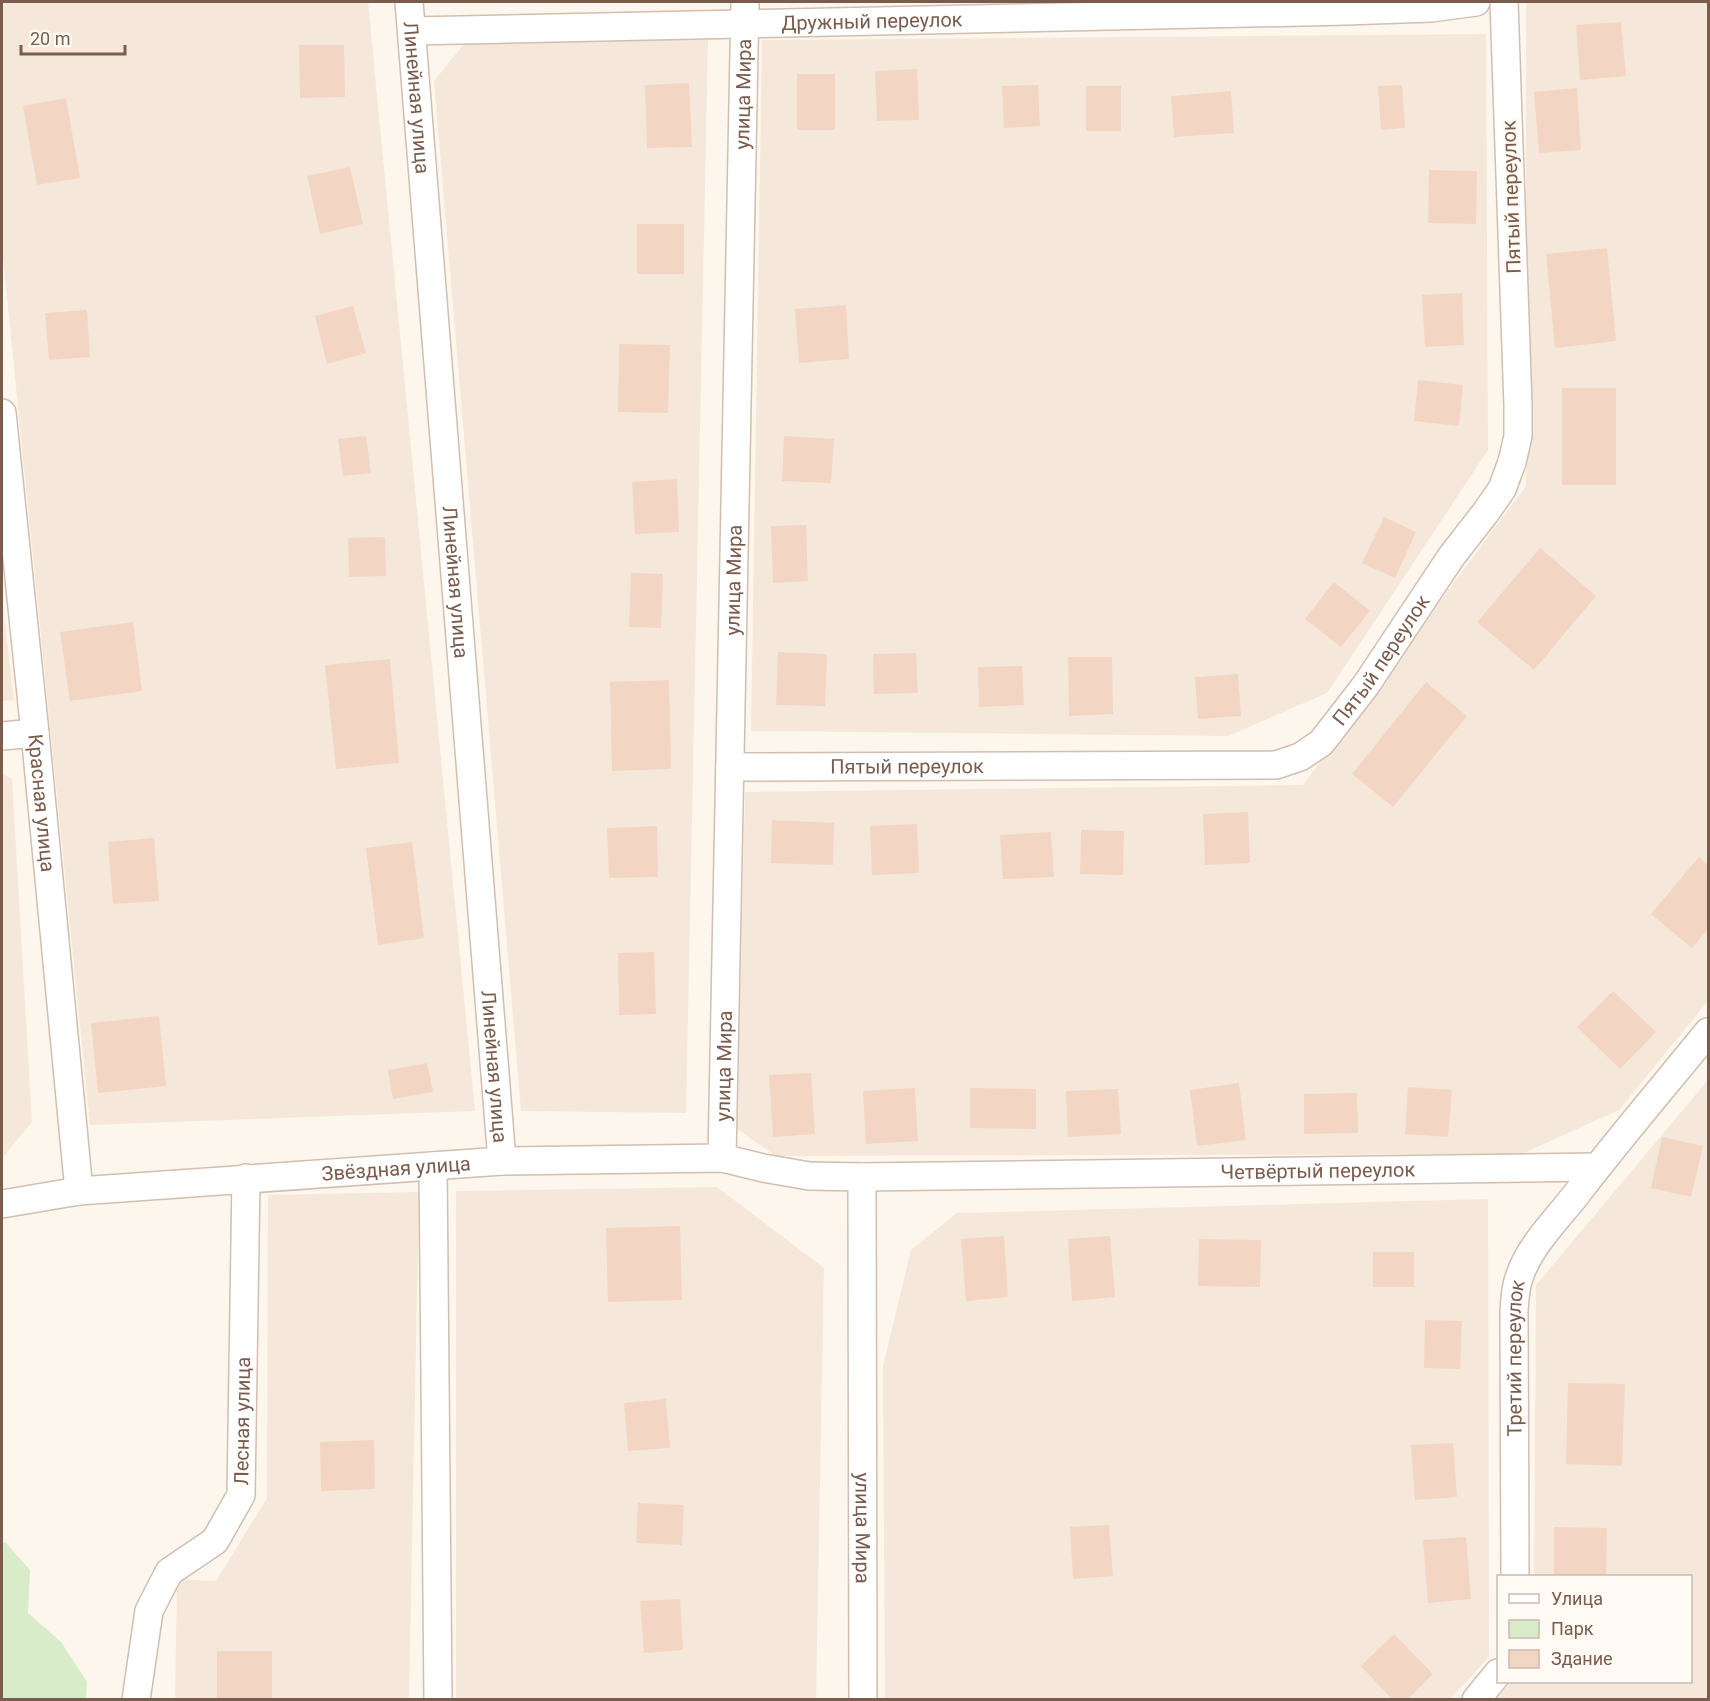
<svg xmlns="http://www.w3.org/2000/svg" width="1710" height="1701" viewBox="0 0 1710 1701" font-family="Roboto,sans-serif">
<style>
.residential{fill:#f5e8da}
.green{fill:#d8ecc9}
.building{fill:#f3d5c3}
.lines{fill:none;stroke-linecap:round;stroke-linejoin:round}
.minor-casing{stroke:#d1beb0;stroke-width:30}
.minor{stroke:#fff;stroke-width:27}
.labels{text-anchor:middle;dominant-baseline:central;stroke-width:4.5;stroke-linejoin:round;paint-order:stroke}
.street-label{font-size:20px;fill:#7a5c4d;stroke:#fffaf3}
</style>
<rect width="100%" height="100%" fill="#fdf6ec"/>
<g class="residential">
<polygon points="2,2 368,2 475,1111 90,1125 2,248"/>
<polygon points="1526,2 1708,2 1708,1001 1619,1110 1522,1154 776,1156 737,1129 745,792 1303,785 1526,486"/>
<polygon points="1486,34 1488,450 1327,693 1228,736 751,731 762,40"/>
<polygon points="469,38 708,39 686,1113 521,1111 434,81"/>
<polygon points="2,598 14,700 2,701"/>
<polygon points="2,773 12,779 32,1122 2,1158"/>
<polygon points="1708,1080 1708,1699 1496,1700 1511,1682 1690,1682 1690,1576 1534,1576 1536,1285"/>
<polygon points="717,1187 824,1268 816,1699 456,1699 456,1191"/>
<polygon points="419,1192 409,1699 175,1700 177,1579 216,1581 267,1498 268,1195"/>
<polygon points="1488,1199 1489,1657 1450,1699 885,1700 883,1366 911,1250 957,1213"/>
</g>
<polygon class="green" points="2,1542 6,1543 30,1570 28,1613 61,1642 87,1682 86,1699 2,1699"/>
<g class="building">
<polygon points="1621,22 1626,76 1580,80 1576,25"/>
<polygon points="299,45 344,45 345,97 300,98"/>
<polygon points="917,69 919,120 877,121 875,71"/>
<rect x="797" y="74" width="38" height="56"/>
<polygon points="689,83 692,147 647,148 645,85"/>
<polygon points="1038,85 1040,126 1004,128 1002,86"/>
<polygon points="1402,85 1405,128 1381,130 1378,86"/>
<rect x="1086" y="86" width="35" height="45"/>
<polygon points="1577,88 1581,150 1539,153 1534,92"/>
<polygon points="1231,91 1234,133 1174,137 1171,96"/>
<polygon points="66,98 80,178 37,185 23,106"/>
<polygon points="350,167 363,224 320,234 307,176"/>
<polygon points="1429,170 1477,171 1476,224 1428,223"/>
<rect x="637" y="224" width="47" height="50"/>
<polygon points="1607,248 1616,341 1555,348 1546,254"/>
<polygon points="1462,293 1464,345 1425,347 1422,295"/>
<polygon points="846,305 849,359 799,363 795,309"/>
<polygon points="353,306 366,353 327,364 315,316"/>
<polygon points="87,310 90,357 49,360 45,313"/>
<polygon points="619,344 670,345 668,413 618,412"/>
<polygon points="1418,380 1463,385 1459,426 1414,421"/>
<rect x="1562" y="388" width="54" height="97"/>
<polygon points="366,436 371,473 343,476 338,439"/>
<polygon points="784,436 834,439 831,483 782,481"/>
<polygon points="677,479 679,532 635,534 632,482"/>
<polygon points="1384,517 1416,532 1395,578 1362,563"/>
<polygon points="806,525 808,581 773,583 771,526"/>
<polygon points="385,537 386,576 349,577 348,538"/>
<polygon points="1540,548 1596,596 1534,670 1477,622"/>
<polygon points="631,573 663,574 661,628 629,627"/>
<polygon points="1334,582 1370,611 1341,647 1305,619"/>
<polygon points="133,622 142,691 70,701 60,632"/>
<polygon points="778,652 827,654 825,706 776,705"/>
<polygon points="916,653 918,693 874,694 873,654"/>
<polygon points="1068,657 1112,657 1113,714 1069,716"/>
<polygon points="390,659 399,763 336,769 325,665"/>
<polygon points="1022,666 1024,705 979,707 978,667"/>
<polygon points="1238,674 1241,716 1198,719 1195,677"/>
<polygon points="669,680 671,769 612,771 610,682"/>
<polygon points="1426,682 1467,716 1393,807 1352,774"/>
<polygon points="1248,812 1250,863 1205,865 1203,814"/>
<polygon points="772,820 834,823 833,865 771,863"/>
<polygon points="917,824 919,873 872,875 870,826"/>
<polygon points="657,826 658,877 609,878 607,828"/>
<polygon points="1081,830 1124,831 1123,875 1080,874"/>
<polygon points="1051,832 1054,877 1003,879 1000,835"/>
<polygon points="154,838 159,901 113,904 108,842"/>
<polygon points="412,842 424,938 378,945 366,848"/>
<polygon points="1699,857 1708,865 1708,929 1692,948 1651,914"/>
<polygon points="654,952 656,1014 619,1015 618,953"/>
<polygon points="1613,991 1656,1032 1620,1069 1577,1027"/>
<polygon points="159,1016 166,1086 98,1093 91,1023"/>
<polygon points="427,1063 433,1092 393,1099 388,1070"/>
<polygon points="811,1073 815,1134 773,1137 769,1075"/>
<polygon points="1239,1083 1246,1140 1197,1146 1190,1090"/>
<polygon points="1408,1087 1452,1090 1448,1137 1405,1134"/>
<polygon points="915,1088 918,1141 866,1144 863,1091"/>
<polygon points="970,1088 1036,1089 1036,1129 970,1128"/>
<polygon points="1118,1089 1121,1134 1068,1137 1066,1091"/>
<polygon points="1357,1093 1358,1133 1304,1134 1304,1094"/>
<polygon points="1662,1137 1703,1146 1691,1197 1651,1188"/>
<polygon points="680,1226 682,1300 608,1302 606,1228"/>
<polygon points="1004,1236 1008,1297 966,1301 961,1239"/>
<polygon points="1110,1236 1115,1297 1072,1301 1068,1239"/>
<polygon points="1199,1239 1261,1240 1260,1287 1198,1286"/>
<rect x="1373" y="1252" width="41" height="35"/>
<polygon points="1425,1320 1462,1321 1460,1369 1424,1368"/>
<polygon points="1568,1383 1625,1384 1622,1466 1566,1464"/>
<polygon points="666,1399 670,1448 628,1451 624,1403"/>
<polygon points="374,1440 375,1489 321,1491 320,1442"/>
<polygon points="1453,1443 1457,1497 1415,1500 1411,1445"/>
<polygon points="638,1503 684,1505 682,1545 636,1543"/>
<polygon points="1109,1525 1113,1576 1073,1579 1070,1527"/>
<polygon points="1554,1527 1607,1528 1606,1576 1554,1576"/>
<polygon points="1466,1537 1471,1599 1428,1603 1423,1540"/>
<polygon points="680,1599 683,1650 644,1653 640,1601"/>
<polygon points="1394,1634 1433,1674 1407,1700 1393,1700 1361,1666"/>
<rect x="217" y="1651" width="55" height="49"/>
</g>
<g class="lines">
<g class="minor-casing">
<g id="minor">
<path id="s1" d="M409 2 502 1161"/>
<path id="s2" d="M412 31 1346 11 1431 8 1476 2"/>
<path id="s3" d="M2 413 35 733 79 1191"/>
<polyline points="2,736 35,733"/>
<path id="s4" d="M730 767 1276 765 1300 757 1321 743 1366 685 1451 557 1486 512 1502 489 1512 462 1518 436V406L1504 2"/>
<path id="s5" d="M722 1158 745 2"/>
<polyline points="433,1166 438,1700"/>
<path id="s6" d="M862 1177 863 1700"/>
<path id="s7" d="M2 1204 79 1191 502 1161 722 1158 763 1168 809 1176 862 1177 1597 1167"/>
<path id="s8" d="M1515 1576 1514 1311C1515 1299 1515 1287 1520 1275 1530 1246 1556 1220 1575 1196 1618 1140 1664 1086 1708 1032"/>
<path id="s9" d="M136 1700 149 1611 169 1572 215 1541 241 1495 246 1178"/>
<polyline points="1476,1700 1498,1673"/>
</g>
</g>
<use href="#minor" class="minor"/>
</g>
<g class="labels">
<g class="street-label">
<text stroke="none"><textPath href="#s2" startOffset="460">Дружный переулок</textPath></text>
<text stroke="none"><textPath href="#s5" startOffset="1064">улица Мира</textPath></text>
<text stroke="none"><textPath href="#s1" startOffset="96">Линейная улица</textPath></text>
<text transform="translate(1511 197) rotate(-92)">Пятый переулок</text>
<text stroke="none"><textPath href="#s5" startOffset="578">улица Мира</textPath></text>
<text stroke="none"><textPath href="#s1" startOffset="582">Линейная улица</textPath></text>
<text stroke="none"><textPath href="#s4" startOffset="699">Пятый переулок</textPath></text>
<text stroke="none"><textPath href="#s4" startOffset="177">Пятый переулок</textPath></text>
<text stroke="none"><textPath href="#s3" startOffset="392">Красная улица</textPath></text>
<text stroke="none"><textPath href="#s1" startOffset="1068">Линейная улица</textPath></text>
<text stroke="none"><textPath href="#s5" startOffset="92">улица Мира</textPath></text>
<text stroke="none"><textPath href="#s7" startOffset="396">Звёздная улица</textPath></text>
<text stroke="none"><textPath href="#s7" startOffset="1320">Четвёртый переулок</textPath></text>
<text stroke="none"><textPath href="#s8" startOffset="218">Третий переулок</textPath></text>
<text stroke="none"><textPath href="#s9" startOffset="316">Лесная улица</textPath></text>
<text stroke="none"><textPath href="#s6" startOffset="351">улица Мира</textPath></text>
</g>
</g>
<rect width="1710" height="1701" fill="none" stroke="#7a5c4d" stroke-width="6"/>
<rect x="1497" y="1575" width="195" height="108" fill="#fffaf3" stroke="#cabbb1" stroke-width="1.5"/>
<rect x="1509" y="1594" width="30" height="9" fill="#ffffff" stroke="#cabbb1" stroke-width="1.5"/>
<text x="1551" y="1605" font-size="18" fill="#7a5c4d">Улица</text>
<rect x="1509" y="1620" width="30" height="18" fill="#d8ecc9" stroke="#cabbb1" stroke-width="1.5"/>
<text x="1551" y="1635" font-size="18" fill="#7a5c4d">Парк</text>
<rect x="1509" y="1650" width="30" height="18" fill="#f3d5c3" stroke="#cabbb1" stroke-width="1.5"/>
<text x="1551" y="1665" font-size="18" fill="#7a5c4d">Здание</text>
<path d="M21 45v9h104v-9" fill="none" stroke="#7a5c4d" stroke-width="3"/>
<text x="30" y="45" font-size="18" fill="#7a5c4d" stroke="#fffaf3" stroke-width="4.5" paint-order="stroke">20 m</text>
</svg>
